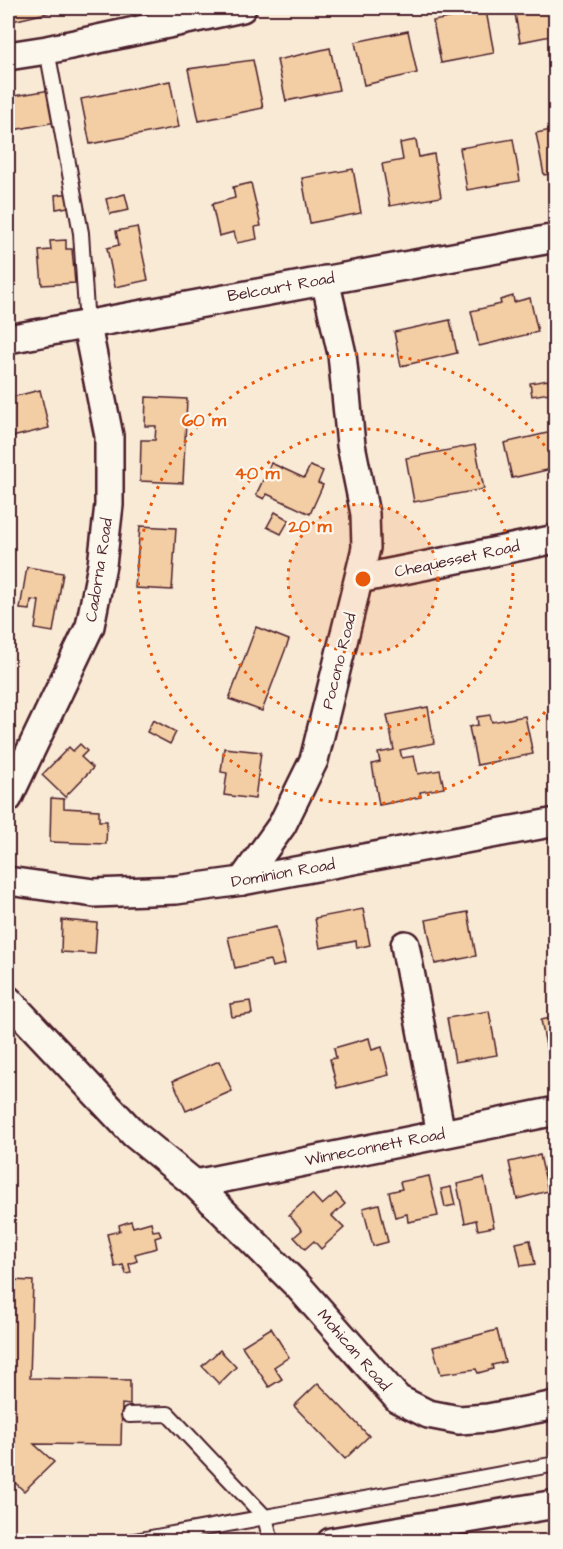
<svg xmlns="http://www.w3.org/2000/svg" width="563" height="1549" viewBox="0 0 563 1549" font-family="'Architects Daughter',sans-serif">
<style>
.building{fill:#f3cda3;stroke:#4a1f2b;stroke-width:1.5}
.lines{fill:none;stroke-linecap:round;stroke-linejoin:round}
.lane-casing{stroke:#4a1f2b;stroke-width:18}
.street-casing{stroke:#4a1f2b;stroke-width:32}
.lane{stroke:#fbf7ec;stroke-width:14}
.street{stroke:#fbf7ec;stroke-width:27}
.ring{fill:none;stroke:#e8590c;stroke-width:3;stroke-dasharray:3 6}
.labels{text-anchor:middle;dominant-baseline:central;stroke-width:4.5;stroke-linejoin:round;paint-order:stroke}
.street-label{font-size:16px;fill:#4a1f2b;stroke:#fbf7ec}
.centre{fill:#e8590c;stroke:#fbf7ec;stroke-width:3}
.ring-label{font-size:18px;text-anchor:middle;font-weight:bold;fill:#e8590c;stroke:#fbf7ec;stroke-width:4.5;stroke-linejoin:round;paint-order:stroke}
</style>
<rect width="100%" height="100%" fill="#f9ead6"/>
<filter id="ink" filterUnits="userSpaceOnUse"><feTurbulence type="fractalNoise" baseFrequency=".0167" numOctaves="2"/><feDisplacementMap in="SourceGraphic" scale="12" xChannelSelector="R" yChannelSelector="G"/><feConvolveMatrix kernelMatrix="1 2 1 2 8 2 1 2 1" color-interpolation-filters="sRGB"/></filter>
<g filter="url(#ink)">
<g class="building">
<polygon points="8,8 60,8 60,10 8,22"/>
<polygon points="514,8 556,8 556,35 520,42"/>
<polygon points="486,11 494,53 441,63 433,21"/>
<polygon points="408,31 417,73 364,85 355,42"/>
<polygon points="330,48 339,90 286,101 277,60"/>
<polygon points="253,60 263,108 199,121 188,69"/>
<polygon points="170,81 179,127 90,144 81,99"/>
<polygon points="50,90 56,122 8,131 8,97"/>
<polygon points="556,129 556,173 544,175 536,133"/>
<polygon points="513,139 520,181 467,190 460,148"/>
<polygon points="416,140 419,157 434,154 441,197 390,206 382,164 403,160 400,143"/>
<polygon points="353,169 361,213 310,223 302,178"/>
<polygon points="251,183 261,226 255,227 257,239 237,243 234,232 219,236 212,204 235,198 233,187"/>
<polygon points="72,193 74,206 56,209 55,195"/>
<polygon points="125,194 129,210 110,214 106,199"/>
<polygon points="137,227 148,280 115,287 107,248 119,245 116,231"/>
<polygon points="66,240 66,249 72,249 75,283 42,285 39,251 51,250 50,241"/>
<polygon points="551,283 556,283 556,310"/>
<polygon points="513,296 514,302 530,298 538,332 479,346 471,311 501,304 500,300"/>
<polygon points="450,320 457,353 401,366 394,332"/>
<polygon points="548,380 550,393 532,396 530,383"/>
<polygon points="40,390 49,428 8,438 8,398"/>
<polygon points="146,397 187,399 183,483 140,481 141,440 155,440 156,426 145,426"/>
<polygon points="556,431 556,468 512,478 504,443"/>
<polygon points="475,445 484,489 414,502 406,458"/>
<polygon points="271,463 304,478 310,466 323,471 318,483 323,485 310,514 267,494 264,499 256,495"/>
<polygon points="275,512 289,520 281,534 267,527"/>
<polygon points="140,526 176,528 172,590 135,588"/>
<polygon points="27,567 63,573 53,632 35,629 39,601 31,600 30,610 20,609"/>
<polygon points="256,627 289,640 262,711 229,699"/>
<polygon points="556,665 556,684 552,684 548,667"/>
<polygon points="428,707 434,743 400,750 402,758 414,756 418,774 440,770 444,788 420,792 421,797 379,805 372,764 380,762 378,753 394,750 387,715"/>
<polygon points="490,715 492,722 525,716 533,754 477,765 469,727 478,725 477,717"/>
<polygon points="153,720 176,732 170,744 147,732"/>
<polygon points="8,725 15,728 8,744"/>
<polygon points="80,744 87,751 81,757 93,768 65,797 42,775 69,747 73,751"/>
<polygon points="224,748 261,752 255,799 224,795 227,773 221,772"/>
<polygon points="51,798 64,799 64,808 99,810 99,821 107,821 106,844 50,842"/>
<polygon points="363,909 370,945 357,948 356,941 320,948 315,918"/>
<polygon points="468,912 476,956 435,964 426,920"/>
<polygon points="62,920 97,923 95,954 61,952"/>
<polygon points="276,927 285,964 272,967 270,960 235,968 228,937"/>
<polygon points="250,1001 252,1014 232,1017 230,1004"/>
<polygon points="489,1011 497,1055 455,1062 447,1018"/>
<polygon points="556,1017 556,1050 547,1051 541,1020"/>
<polygon points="369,1038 372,1050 382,1047 389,1075 337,1088 330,1059 336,1058 334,1048"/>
<polygon points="219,1061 232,1091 186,1111 173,1081"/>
<polygon points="540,1155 548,1191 517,1199 509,1162"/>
<polygon points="429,1176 438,1216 408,1222 407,1214 395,1217 389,1192 402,1189 400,1182"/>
<polygon points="484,1178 494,1227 478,1230 476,1220 465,1223 457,1184"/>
<polygon points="451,1187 455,1205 445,1207 441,1189"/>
<polygon points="336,1193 345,1204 332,1216 344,1228 321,1249 314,1241 305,1249 294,1237 302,1230 289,1215 312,1194 322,1205"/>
<polygon points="379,1204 388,1242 373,1246 363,1208"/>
<polygon points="131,1221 133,1227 151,1222 153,1231 159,1230 161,1236 155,1238 157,1248 135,1254 137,1261 129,1264 131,1273 126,1274 123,1265 115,1267 107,1234 120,1231 119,1225"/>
<polygon points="530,1240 535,1264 521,1266 516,1243"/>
<polygon points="8,1264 11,1264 11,1280 33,1281 30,1378 130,1380 130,1405 122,1404 121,1445 34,1444 54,1462 24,1491 11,1479 8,1482"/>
<polygon points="271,1328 289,1357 274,1367 282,1379 269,1387 242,1346"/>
<polygon points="497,1330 505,1362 492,1365 493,1369 478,1373 476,1369 441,1374 433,1347"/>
<polygon points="220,1350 236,1367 219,1384 202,1366"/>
<polygon points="318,1383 369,1436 345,1459 294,1406"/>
</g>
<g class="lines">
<g class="lane-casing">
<g id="lane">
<polyline points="47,50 81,233 87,326"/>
<polyline points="129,1415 168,1414 265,1517 271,1542"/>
<polyline points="129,1542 556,1464"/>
</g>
</g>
<g class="street-casing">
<g id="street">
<polyline points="8,56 47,50 242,8"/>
<polyline points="8,339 556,238"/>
<polyline points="359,579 556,539"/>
<polyline points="8,798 90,626 102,565 109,505 109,436 87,326"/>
<polyline points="8,881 94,893 176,890 242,881 556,822"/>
<polyline points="242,881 282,825 314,760 366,548 365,514 351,445 342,354 325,280"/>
<polyline points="405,945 441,1134"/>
<polyline points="8,1000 134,1134 195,1184 298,1286 398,1399 428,1414 459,1420 488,1418 556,1405"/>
<polyline points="195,1184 556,1111"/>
<polyline points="331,1542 556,1504"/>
</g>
</g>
<use href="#lane" class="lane"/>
<use href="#street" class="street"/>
</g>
</g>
<circle cx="363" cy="579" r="75" fill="#e8590c" fill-opacity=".12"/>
<g class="ring">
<circle cx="363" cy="579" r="75"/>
<circle cx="363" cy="579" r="150"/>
<path d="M555 697A225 225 0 1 1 555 461"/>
</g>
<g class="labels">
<g class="street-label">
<text transform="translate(281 287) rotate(-10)">Belcourt Road</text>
<text transform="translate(457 559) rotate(-12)">Chequesset Road</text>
<text transform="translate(99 570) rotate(-81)">Cadorna Road</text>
<text transform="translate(339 661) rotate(-76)">Pocono Road</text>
<text transform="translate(283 873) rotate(-10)">Dominion Road</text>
<text transform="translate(375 1147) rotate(-11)">Winneconnett Road</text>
<text transform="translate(354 1350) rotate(49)">Mohican Road</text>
</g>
</g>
<circle cx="363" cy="579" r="9" class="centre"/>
<g class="ring-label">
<text x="204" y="426">60 m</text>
<text x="257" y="479">40 m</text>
<text x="310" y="532">20 m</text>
</g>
<rect width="563" height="1549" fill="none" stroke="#fbf7ec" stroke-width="30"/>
<rect x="15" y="15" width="533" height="1519" fill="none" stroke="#4a1f2b" stroke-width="2" filter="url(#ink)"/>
</svg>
